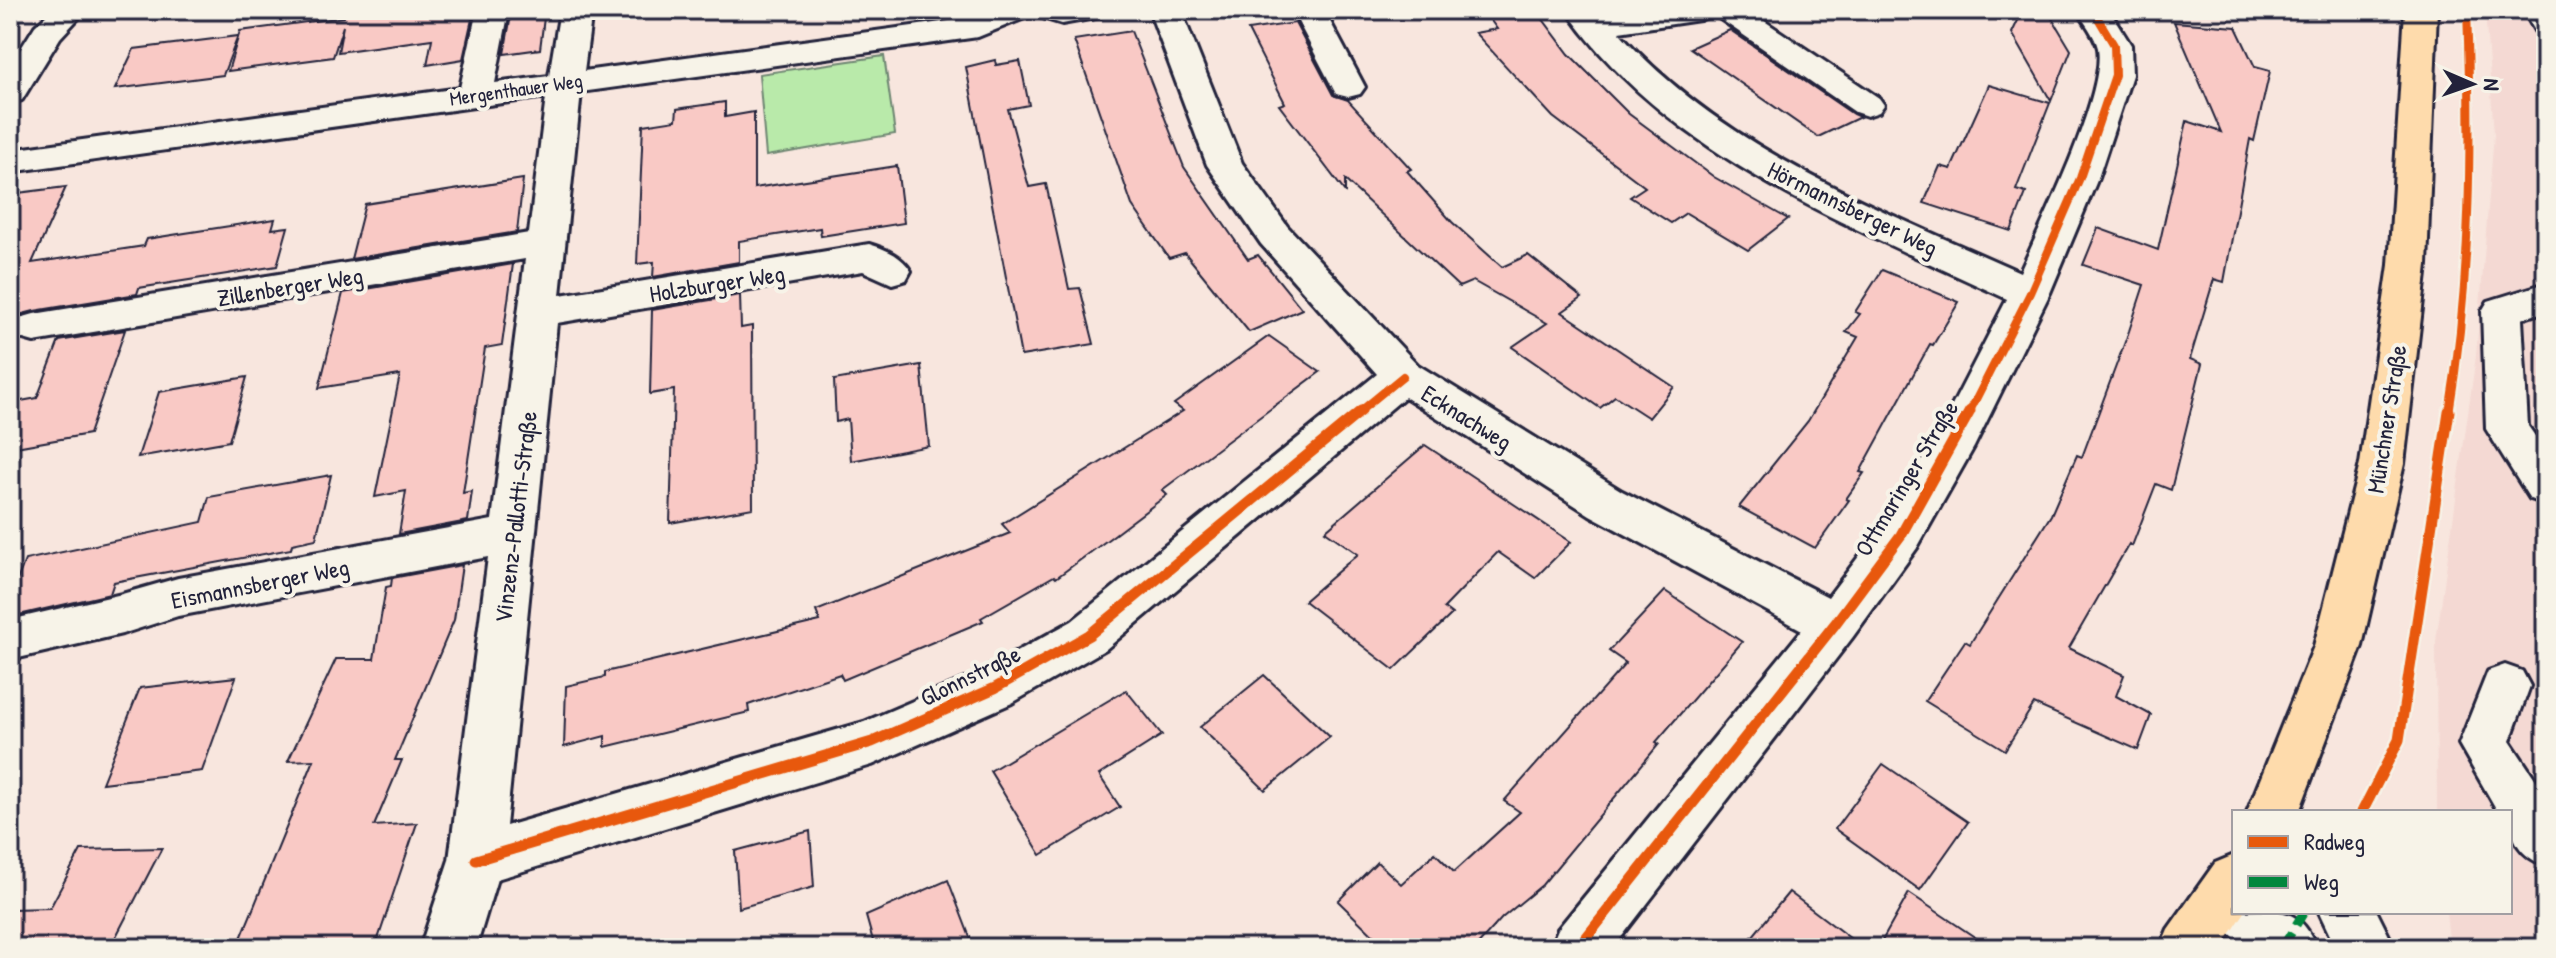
<svg xmlns="http://www.w3.org/2000/svg" width="2556" height="958" viewBox="0 0 2556 958" font-family="'Patrick Hand',sans-serif">
<style>
.built{fill:#f4d9d3}
.green{fill:#b9eaaa;stroke:#6e8672;stroke-width:2}
.building{fill:#f9c9c5;stroke:#22223b;stroke-width:2}
.lines{fill:none;stroke-linecap:round;stroke-linejoin:round}
.minor-casing{stroke:#22223b;stroke-width:6}
.major-casing{stroke:#22223b;stroke-width:6}
.minor{fill:#f7f3e8;fill-rule:evenodd}
.major{fill:#fedbac;fill-rule:evenodd}
.quiet{stroke:#00873e;stroke-width:9;stroke-dasharray:18 9;stroke-linecap:butt}
.cycleway-far1-casing{stroke:#f7f3e8;stroke-width:12}
.cycleway-casing{stroke:#f7f3e8;stroke-width:16}
.cycleway-far1{stroke:#e8590c;stroke-width:8}
.cycleway{stroke:#e8590c;stroke-width:11}
.labels{text-anchor:middle;dominant-baseline:central;stroke-width:8;stroke-linejoin:round;paint-order:stroke}
.far-street-label{font-size:20px;fill:#22223b;stroke:#f7f3e8}
.street-label{font-size:24px;fill:#22223b;stroke:#f7f3e8}
</style>
<rect width="100%" height="100%" fill="#f8e6de"/>
<filter id="ink" filterUnits="userSpaceOnUse"><feTurbulence type="fractalNoise" baseFrequency=".0125" numOctaves="2"/><feDisplacementMap in="SourceGraphic" scale="16" xChannelSelector="R" yChannelSelector="G"/><feConvolveMatrix kernelMatrix="1 2 1 2 8 2 1 2 1" color-interpolation-filters="sRGB"/></filter>
<g filter="url(#ink)">
<polygon class="built" points="2485,10 2546,10 2546,948 2450,948 2446,912 2510,912 2510,812 2437,812 2436,641 2476,356 2494,134"/>
<polygon class="green" points="884,56 895,134 766,156 759,74"/>
<g class="building">
<polygon points="368,10 474,10 463,59 427,65 432,39 338,52 343,26 333,57 228,71 240,31 344,17 345,13"/>
<polygon points="512,10 545,10 540,49 504,54"/>
<polygon points="1483,10 1536,10 1569,54 1629,114 1714,177 1788,219 1748,250 1686,213 1671,223 1630,197 1645,187 1553,117 1475,33 1497,29"/>
<polygon points="2023,10 2047,10 2071,50 2051,101 2012,33"/>
<polygon points="2174,22 2236,27 2255,67 2270,71 2254,141 2250,139 2224,282 2214,279 2190,359 2202,364 2171,490 2156,484 2132,546 2129,544 2069,648 2124,675 2116,696 2151,715 2138,750 2034,704 2005,750 1925,701 1965,641 1970,644 2051,515 2077,455 2082,457 2129,331 2144,285 2083,265 2098,228 2158,250 2187,121 2221,132"/>
<polygon points="1295,23 1333,95 1348,100 1411,169 1407,171 1452,222 1502,267 1528,255 1582,298 1562,312 1674,387 1649,418 1615,396 1600,408 1512,347 1547,323 1473,281 1459,287 1345,180 1345,192 1279,105 1285,103 1248,30"/>
<polygon points="1730,30 1853,114 1860,117 1818,137 1690,48"/>
<polygon points="1131,31 1184,167 1248,259 1258,255 1302,309 1249,332 1185,253 1169,258 1132,205 1074,40"/>
<polygon points="238,36 223,75 115,89 134,49"/>
<polygon points="995,60 996,65 1020,61 1029,105 1008,109 1029,187 1046,184 1069,289 1080,288 1094,344 1021,356 966,67"/>
<polygon points="1989,85 2050,103 2016,190 2026,193 2011,231 1924,203 1940,166 1951,169"/>
<polygon points="725,102 725,117 754,112 754,188 897,166 904,223 821,236 820,228 739,241 739,262 653,277 654,262 637,264 643,125 676,120 677,109"/>
<polygon points="523,179 517,232 351,259 365,204"/>
<polygon points="66,187 32,263 144,246 147,239 275,219 272,229 288,227 277,266 139,288 137,294 34,311 19,315 10,327 10,194"/>
<polygon points="513,264 502,345 485,348 463,493 472,491 468,521 399,534 406,491 375,497 400,375 319,388 343,293"/>
<polygon points="1882,270 1959,302 1933,345 1930,344 1860,472 1864,473 1846,499 1849,500 1815,548 1739,507 1808,421 1858,337 1846,332 1860,314 1855,312"/>
<polygon points="740,295 741,328 752,326 753,508 670,523 674,390 650,394 652,310"/>
<polygon points="125,330 89,434 10,448 10,403 37,398 59,341"/>
<polygon points="1269,336 1320,372 1162,490 1167,495 1114,535 1056,578 1054,576 981,618 983,621 843,680 840,674 748,705 749,712 605,747 605,736 564,747 566,686 605,677 605,672 820,621 816,611 1010,533 1002,524 1183,411 1174,404"/>
<polygon points="921,365 929,446 851,461 848,419 836,422 834,380"/>
<polygon points="247,377 229,441 138,457 159,392"/>
<polygon points="1425,445 1571,542 1535,578 1498,552 1444,608 1452,614 1394,670 1304,601 1358,554 1325,531"/>
<polygon points="331,475 316,539 292,544 291,549 114,582 110,594 10,617 10,599 25,560 202,522 209,497"/>
<polygon points="462,565 454,620 395,760 402,760 374,826 417,823 375,948 237,948 314,760 288,761 336,659 374,659 386,587 391,586 392,578"/>
<polygon points="1665,591 1742,642 1656,742 1659,744 1542,885 1502,918 1475,948 1386,948 1338,901 1377,862 1401,884 1435,853 1454,872 1520,812 1504,801 1626,663 1609,651"/>
<polygon points="1264,675 1330,737 1265,790 1200,727"/>
<polygon points="236,677 202,771 102,783 140,688"/>
<polygon points="1126,690 1162,735 1099,775 1120,807 1041,855 990,771"/>
<polygon points="1883,764 1968,822 1920,890 1835,829"/>
<polygon points="810,831 814,887 739,908 735,851"/>
<polygon points="162,848 110,948 10,948 10,909 50,908 81,850"/>
<polygon points="948,880 974,948 875,948 866,916"/>
<polygon points="1789,892 1863,948 1743,948"/>
<polygon points="1909,893 1991,948 1878,948"/>
</g>
<g class="lines">
<g class="minor-casing">
<g id="minor">
<polygon points="52,10 86,10 60,38 22,100 10,103 10,66 35,26"/>
<path d="M477 10H509L495 83 549 76 560 10H592L584 71 971 18 992 10H1106L1101 17 1062 24 1032 15 978 37 581 92 560 295 869 244C886 249 902 256 911 271L906 280 892 284 863 271 557 323 506 826 864 722 978 673 1072 621 1377 374 1261 244 1207 165 1149 10H1181L1242 163 1287 226 1418 365 1622 491 1828 597 1885 522 1935 439 2007 299C1851 226 1667 156 1566 10H1599L1604 15 1636 10H1748L1879 98 1884 105 1879 112 1867 116 1855 112 1713 14 1700 20 1619 32C1724 150 1879 209 2020 272 2041 225 2106 94 2098 48 2095 35 2083 21 2077 10H2109L2131 45 2132 75 2098 178 2050 293 1974 447 1917 548 1852 638 1613 948H1550L1558 929 1802 630 1590 515 1405 397 1106 649 1012 703 872 765 497 879 476 948H420L449 860 488 557 178 616 122 634 10 660V620L122 594 178 578 492 520 525 259 34 342 20 338 14 328 20 318 34 314 529 233 546 97 10 172V150L460 88Z"/>
<polygon points="1292,10 1324,10 1365,87 1360,94 1348,97 1336,94"/>
<polygon points="2523,10 2546,10 2546,34 2535,31"/>
<polygon points="2546,283 2546,311 2522,319 2528,426 2546,452 2546,504 2530,499 2486,429 2482,311 2488,301"/>
<path d="M2505 665 2522 671 2530 686 2510 741 2546 795V866C2520 856 2510 840 2510 812H2498L2459 744 2488 671Z"/>
<path d="M2234 890V912C2277 912 2298 903 2317 948H2247L2227 931 2219 912 2227 893Z"/>
<polygon points="2319,912 2377,912 2395,948 2336,948"/>
</g>
</g>
<g class="major-casing">
<g id="major">
<polygon points="2405,10 2437,10 2427,265 2404,464 2362,646 2299,812 2247,812 2314,646 2360,464 2389,265"/>
<polygon points="2234,855 2234,912 2245,912 2221,948 2160,948 2168,929 2215,863"/>
</g>
</g>
<use href="#minor" class="minor"/>
<use href="#major" class="major"/>
<polyline class="quiet" points="2282,948 2304,912"/>
<g class="cycleway-far1-casing">
<g id="cycleway-far1">
<polyline points="1358,413 1403,376"/>
<polyline points="1969,413 2030,293 2080,178 2115,75 2114,45 2093,10"/>
<path d="M2449 413C2471 280 2472 144 2467 10"/>
</g>
</g>
<g class="cycleway-casing">
<g id="cycleway">
<polyline points="2362,812 2399,740 2449,411"/>
<polyline points="476,860 872,742 995,688 1089,635 1361,411"/>
<polyline points="1578,948 1835,624 1901,535 1970,411"/>
</g>
</g>
<use href="#cycleway-far1" class="cycleway-far1"/>
<use href="#cycleway" class="cycleway"/>
</g>
</g>
<g class="labels">
<g class="far-street-label">
<text transform="translate(516 89) rotate(-8)">Mergenthauer Weg</text>
</g>
<g class="street-label">
<text transform="translate(1853 208) rotate(26)">Hörmannsberger Weg</text>
<text transform="translate(717 283) rotate(-9)">Holzburger Weg</text>
<text transform="translate(290 286) rotate(-9)">Zillenberger Weg</text>
<text transform="translate(1467 417) rotate(32)">Ecknachweg</text>
<text transform="translate(2386 419) rotate(-81)">Münchner Straße</text>
<text transform="translate(1906 478) rotate(-59)">Ottmaringer Straße</text>
<text transform="translate(515 517) rotate(-83)">Vinzenz-Pallotti-Straße</text>
<text transform="translate(260 583) rotate(-11)">Eismannsberger Weg</text>
<text transform="translate(970 675) rotate(-26)">Glonnstraße</text>
</g>
</g>
<rect width="2556" height="958" fill="none" stroke="#f7f3e8" stroke-width="40"/>
<rect x="20" y="20" width="2516" height="918" fill="none" stroke="#22223b" stroke-width="3" filter="url(#ink)"/>
<rect x="2232" y="810" width="280" height="104" fill="#f7f3e8" stroke="#a29fa3" stroke-width="2"/>
<rect x="2248" y="836" width="40" height="12" fill="#e8590c" stroke="#a29fa3" stroke-width="2"/>
<text x="2304" y="850" font-size="24" fill="#22223b">Radweg</text>
<rect x="2248" y="876" width="40" height="12" fill="#00873e" stroke="#a29fa3" stroke-width="2"/>
<text x="2304" y="890" font-size="24" fill="#22223b">Weg</text>
<g transform="translate(2472 84) rotate(92)" stroke="#f7f3e8" stroke-width="6" paint-order="stroke">
<path d="M0-6L14 30L0 20L-14 30Z" fill="#22223b"/>
<text y="-12" font-size="22" font-weight="bold" text-anchor="middle" fill="#22223b">N</text>
</g>
</svg>
